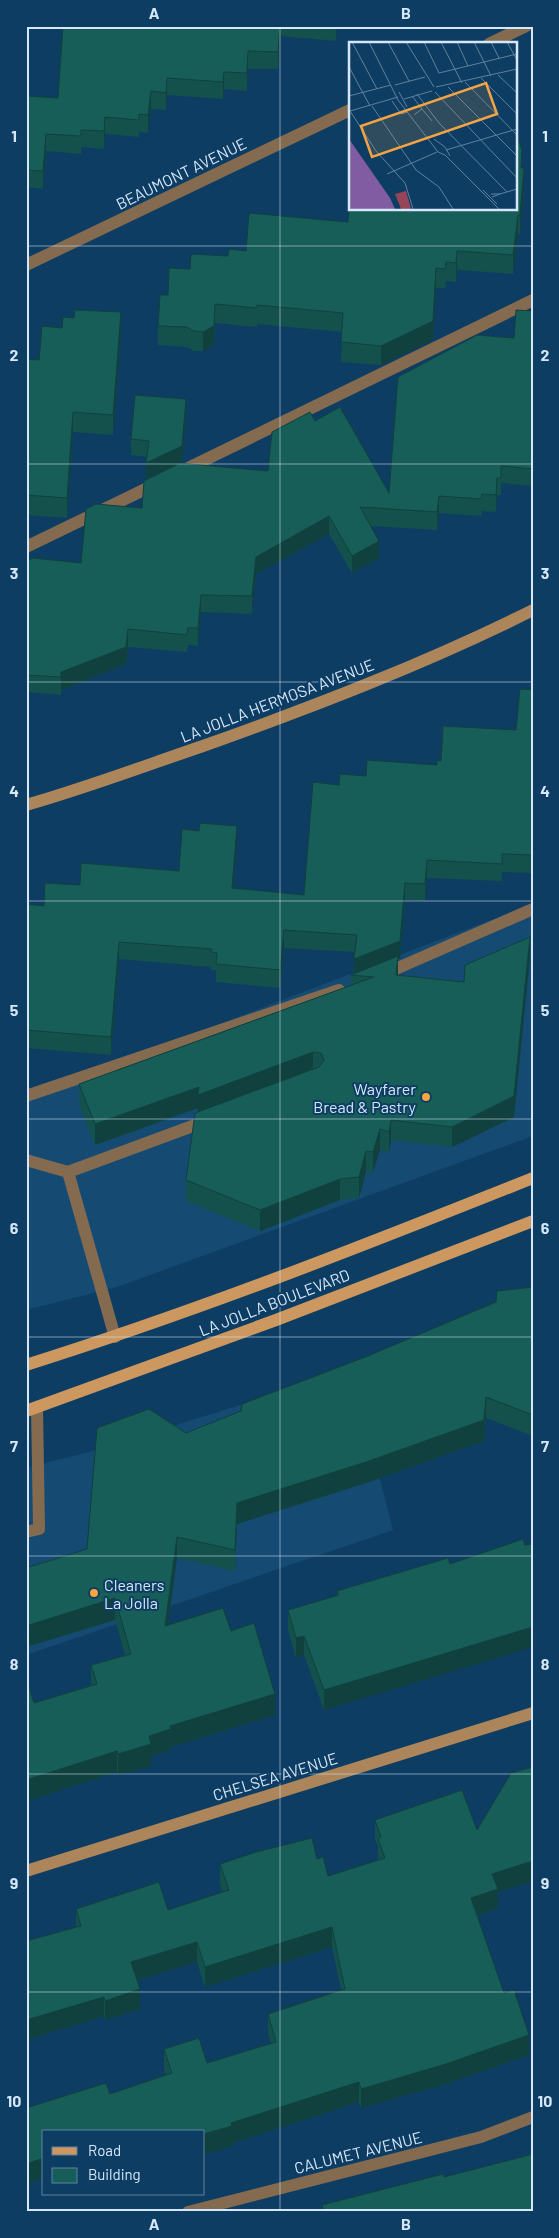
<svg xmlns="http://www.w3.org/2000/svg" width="559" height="2238" viewBox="0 0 559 2238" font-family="Barlow,sans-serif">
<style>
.built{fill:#154a73}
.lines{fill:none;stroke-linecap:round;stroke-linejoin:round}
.lane{stroke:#846b50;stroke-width:12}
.street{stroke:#846b50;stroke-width:12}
.secondary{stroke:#ad855a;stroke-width:12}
.primary{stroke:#cc9860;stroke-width:12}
.wall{fill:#14504c}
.shaded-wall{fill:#10413e}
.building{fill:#175d58;stroke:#10413e}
.grid{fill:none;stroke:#d5e7f9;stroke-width:1;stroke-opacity:0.55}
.poi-dot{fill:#f4a443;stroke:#0e3d63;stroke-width:2}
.labels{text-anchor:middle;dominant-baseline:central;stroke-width:4;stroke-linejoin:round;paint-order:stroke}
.street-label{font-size:16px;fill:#d5e7f9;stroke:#0e3d63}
.poi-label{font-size:16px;fill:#d5e7f9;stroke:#0e3d63;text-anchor:end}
.inset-road{fill:none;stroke:#5e819f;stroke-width:1}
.view{fill:#f4a443;fill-opacity:0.15;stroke:#f4a443;stroke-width:2.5}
.inset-edge{fill:none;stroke:#d5e7f9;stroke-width:2.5}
.neatline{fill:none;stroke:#d5e7f9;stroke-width:2}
.grid-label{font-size:16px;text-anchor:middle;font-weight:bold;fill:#d5e7f9}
</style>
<rect width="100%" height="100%" fill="#0e3d63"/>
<g class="built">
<polygon points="533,904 533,1136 117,1287 26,1310 26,1098"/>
<polygon points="352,1370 393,1530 26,1655 26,1468 97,1450"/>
</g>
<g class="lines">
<g class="lane">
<polyline points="180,472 533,300"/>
<polyline points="26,547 158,483"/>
<polyline points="384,974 533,909"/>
<polyline points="26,1096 339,990"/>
<polyline points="26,1160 68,1172"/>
<polyline points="115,1337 68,1172 209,1120"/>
<polyline points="26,1532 39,1529 37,1408"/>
</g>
<g class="street">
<polyline points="489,44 526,26"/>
<polyline points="26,265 350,110"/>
<polyline points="188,2212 481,2137 533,2117"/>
</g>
<g class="secondary">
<path d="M26 805C86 788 144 766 203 746 315 706 427 663 533 610"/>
<polyline points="26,1871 533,1713"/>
</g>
<g class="primary">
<path d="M26 1365C198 1311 365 1245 533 1178"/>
<polyline points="26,1411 276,1320 533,1221"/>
</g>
</g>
<g class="wall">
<polygon points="63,26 337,26 336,41 281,36 278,69 248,69 247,91 224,89 223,99 167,95 166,110 151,109 148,133 139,132 139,137 105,134 104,149 81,147 81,154 46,151 43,189 26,187 26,96 58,98"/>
<polygon points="522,168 524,187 520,234 518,234 513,274 457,270 456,282 446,281 445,288 436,288 433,340 381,365 341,362 342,332 257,324 257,327 215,323 214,345 203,351 193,351 187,347 158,345 158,326 168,295 190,269 228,256 348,222"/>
<polygon points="533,311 533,486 501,483 501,495 497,495 496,512 482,511 481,516 439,513 437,530 371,526 379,558 352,573 329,534 256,574 252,614 201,612 198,646 188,645 187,652 128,647 126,664 61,690 61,695 26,692 26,561 81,563 142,508 268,471 315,421 389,493 514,338"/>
<polygon points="121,332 113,435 73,432 67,518 26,515 26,359 39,360"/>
<polygon points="186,416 182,462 146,479 147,457 131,455 131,439"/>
<polygon points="533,690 533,873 502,872 502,881 427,878 425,901 405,900 400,959 398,959 398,975 464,982 530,957 514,1117 452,1147 391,1140 389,1153 380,1150 373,1172 366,1172 359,1198 340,1200 260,1231 186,1201 186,1180 198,1108 95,1145 79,1105 79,1084 351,985 351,975 354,974 354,952 284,948 280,988 216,982 216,970 211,970 211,967 119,959 111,1055 26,1048 26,904 44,906 80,885 179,871 237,843 233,888 304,895 339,785 366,776 437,765 441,761 516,730"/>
<polygon points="533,1287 533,1436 486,1418 484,1441 366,1483 237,1524 235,1571 177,1558 168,1625 231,1631 275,1715 171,1747 171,1750 151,1756 151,1766 118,1775 117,1772 26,1801 26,1684 34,1703 91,1685 91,1665 125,1655 115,1620 87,1549 186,1433 241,1411 368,1356"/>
<polygon points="448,1558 324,1710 304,1655 296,1658 288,1630 288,1610 337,1596 337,1591"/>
<polygon points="533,1767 533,1881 498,1892 498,1908 477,1916 504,1993 529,2055 446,2084 361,2108 359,2102 232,2143 232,2146 204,2132 44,2132 44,2178 26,2184 26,2108 110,2094 166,2075 164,2069 164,2049 207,2063 271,2043 268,2034 268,2014 341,1990 332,1947 205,1987 197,1962 137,1980 140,2009 105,2020 104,2016 26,2040 26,1941 76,1927 76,1909 168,1910 222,1892 220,1884 220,1864 317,1859 328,1876 378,1860 378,1846 375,1840 375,1820 477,1830"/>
</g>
<g class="shaded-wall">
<polygon points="280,26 281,36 278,69 278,52"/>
<polygon points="336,26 337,26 336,41"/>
<polygon points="248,51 248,69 247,91 247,73"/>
<polygon points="224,72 224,89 223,99 223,82"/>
<polygon points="167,78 167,95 166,110 166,93"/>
<polygon points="151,91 151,109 148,133 148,115"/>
<polygon points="105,117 105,134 104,149 104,131"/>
<polygon points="46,134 46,151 43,189 43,171"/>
<polygon points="524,168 524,187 520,234 520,215"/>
<polygon points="518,215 518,234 513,274 513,255"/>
<polygon points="457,251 457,270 456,282 456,263"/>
<polygon points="436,268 436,288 433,340 381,365 381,346"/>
<polygon points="215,304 214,345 203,351 203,332"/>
<polygon points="121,312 121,332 113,435 113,415"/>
<polygon points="186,399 186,416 182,462 146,479 146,463"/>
<polygon points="73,412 73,432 67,518 67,498"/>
<polygon points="497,478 497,495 496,512 496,495"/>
<polygon points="439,496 439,513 437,530 437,512"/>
<polygon points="329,516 329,534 256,574 252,614 252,596 256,557"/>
<polygon points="379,541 379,558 352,573 352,556"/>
<polygon points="201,595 201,612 198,646 198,628"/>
<polygon points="128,629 128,647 126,664 61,690 61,695 61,672"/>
<polygon points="237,826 237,843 232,906 232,888"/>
<polygon points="427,860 427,878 425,901 425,884"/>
<polygon points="405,883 405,900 400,959 398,959 398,977 396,975 354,975 354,959"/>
<polygon points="284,930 284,948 280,988 280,970"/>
<polygon points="530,937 530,957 514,1117 452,1147 452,1127"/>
<polygon points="119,942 119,959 111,1055 111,1037"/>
<polygon points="313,1052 313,1072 198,1115 198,1108 95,1145 95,1124 199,1087"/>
<polygon points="391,1120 391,1140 389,1153 389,1132"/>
<polygon points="380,1129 380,1150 373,1172 373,1152"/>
<polygon points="366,1151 366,1172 359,1198 359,1177"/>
<polygon points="340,1179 340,1200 260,1231 260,1210"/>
<polygon points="486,1397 486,1418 484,1441 366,1483 237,1524 235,1571 237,1503"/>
<polygon points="177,1537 177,1558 165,1647 165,1626"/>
<polygon points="115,1598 115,1620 26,1647 26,1626"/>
<polygon points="533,1627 533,1647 324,1710 324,1690"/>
<polygon points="304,1636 304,1655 296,1658 296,1638"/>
<polygon points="275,1694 275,1715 171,1747 171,1750 151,1756 151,1766 118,1775 118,1754 149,1736 170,1726"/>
<polygon points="117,1751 117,1772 26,1801 26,1780"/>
<polygon points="533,1861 533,1881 498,1892 498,1908 471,1918 471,1898 492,1874"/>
<polygon points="332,1927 332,1947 205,1987 205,1967"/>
<polygon points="197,1942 197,1962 131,1982 131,1962"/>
<polygon points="140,1989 140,2009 105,2020 105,2001"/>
<polygon points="104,1997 104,2016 26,2040 26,2020"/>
<polygon points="529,2035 529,2055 446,2084 361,2108 361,2089"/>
<polygon points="359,2082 359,2102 232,2143 232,2146 204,2154 204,2134 231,2123"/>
<polygon points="44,2158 44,2178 26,2184 26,2164"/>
</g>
<g class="building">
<polygon points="63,26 280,26 278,52 248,51 247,73 224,72 223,82 167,78 166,93 151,91 148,115 139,114 139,120 105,117 104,131 81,130 81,136 46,134 43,171 26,170 26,96 58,98"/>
<polygon points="515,130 522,150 521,168 524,168 520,215 518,215 513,255 457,251 456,263 446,262 445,269 436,268 433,321 381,346 341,342 343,313 257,305 257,308 215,304 214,326 203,332 193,331 187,327 158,326 160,295 168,295 169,268 190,269 191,254 228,256 229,249 246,251 249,213 348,222 350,195 350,209 515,209"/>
<polygon points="75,310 121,312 113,415 73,412 67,498 26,495 26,359 39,360 42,326 62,328 63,317 74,318"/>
<polygon points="516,310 533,311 533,469 501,466 501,478 497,478 496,495 482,494 481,499 439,496 437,512 360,507 379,541 352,556 329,516 256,557 252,596 201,595 198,628 188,628 187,635 128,629 126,647 61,672 61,677 26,675 26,561 33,558 81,563 86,509 96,504 142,508 144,481 180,463 268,471 272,432 310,412 315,421 340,407 389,493 398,377 477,335 514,338"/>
<polygon points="135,395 186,399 182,446 146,463 149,441 131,439"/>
<polygon points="520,689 533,690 533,855 502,854 502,864 427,860 425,884 405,883 400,941 354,959 357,935 284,930 280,970 216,964 217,953 211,952 212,949 119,942 111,1037 26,1030 26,904 44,906 45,883 80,885 81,863 179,871 182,829 199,831 200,823 237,826 232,888 304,895 313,782 339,785 340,774 366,776 367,760 437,765 437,760 441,761 443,726 516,730"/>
<polygon points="530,937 514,1096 452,1127 391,1120 389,1132 380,1129 373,1152 366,1151 359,1177 340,1179 260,1210 186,1180 195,1113 319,1067 324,1060 321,1053 313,1052 198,1095 199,1087 95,1124 79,1084 374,977 351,975 398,956 396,975 464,982 465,965"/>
<polygon points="533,1287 533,1415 486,1397 484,1420 366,1462 237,1503 235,1550 177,1537 165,1626 223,1608 231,1631 254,1623 275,1694 170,1726 171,1729 149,1736 151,1744 118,1754 117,1751 26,1780 26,1684 28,1684 34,1703 97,1684 91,1665 131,1654 115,1598 26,1626 26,1568 87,1549 97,1428 149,1409 186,1433 241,1411 242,1404 368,1356 496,1302 497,1291"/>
<polygon points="523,1539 525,1545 533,1544 533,1627 324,1690 304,1636 296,1638 288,1610 339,1595 337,1591 448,1558 450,1564"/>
<polygon points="533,1767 533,1861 492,1874 498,1889 471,1898 504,1993 514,1990 529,2035 446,2064 361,2089 359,2082 231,2123 232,2126 204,2134 204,2132 44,2132 44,2158 26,2164 26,2108 106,2083 110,2094 172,2073 164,2049 199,2038 207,2063 276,2042 268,2014 345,1989 332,1927 205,1967 197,1942 131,1962 140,1989 105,2001 104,1997 26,2020 26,1941 81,1926 76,1909 159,1882 168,1910 229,1890 220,1864 256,1852 312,1838 317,1859 323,1857 328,1876 385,1858 378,1839 381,1837 375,1820 462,1790 477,1830 511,1773"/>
<polygon points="533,2154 533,2212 324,2212 322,2205 443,2174 444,2177"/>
</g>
<path class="grid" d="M280 26V2212M26 246H533M26 464H533M26 682H533M26 901H533M26 1119H533M26 1337H533M26 1556H533M26 1774H533M26 1992H533"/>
<g class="poi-dot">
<circle cx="426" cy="1097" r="5"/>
<circle cx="94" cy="1593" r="5"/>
</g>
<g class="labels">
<g class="street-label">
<text transform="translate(181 173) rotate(-26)">BEAUMONT AVENUE</text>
<text transform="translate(277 700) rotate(-21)">LA JOLLA HERMOSA AVENUE</text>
<text transform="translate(274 1302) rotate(-21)">LA JOLLA BOULEVARD</text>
<text transform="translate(275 1776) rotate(-17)">CHELSEA AVENUE</text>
<text transform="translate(358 2152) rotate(-14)">CALUMET AVENUE</text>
</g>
<g class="poi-label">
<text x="416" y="1088">Wayfarer<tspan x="416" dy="18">Bread &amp; Pastry</tspan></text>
<text x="104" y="1584" text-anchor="start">Cleaners<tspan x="104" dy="18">La Jolla</tspan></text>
</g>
</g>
<g transform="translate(349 42)">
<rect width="168" height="168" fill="#0e3d63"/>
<path d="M57 149 62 167H52L46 152Z" fill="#964457"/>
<path d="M0 97 41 156 46 167H0Z" fill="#815ca2"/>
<path class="inset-road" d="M3 0 28 47M20 0 49 58 89 110 96 113 150 167M39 0 60 39M57 0 85 45M75 0 90 31 168 12M92 0 113 41M108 0 119 24M125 0 142 34M142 0 150 16M158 0 168 18M0 25 21 64M149 33 168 51M132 36 168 72M116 40 168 93M46 43 76 35M87 45 168 27M99 45 168 114M50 50 58 65M86 50 168 136M68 52 90 81 158 150M0 54 42 43M63 54 73 67M55 57 83 49M43 59 52 72 59 70M23 64 67 128 90 145 104 167M1 69 27 109 56 141 64 167M1 69 49 55M65 73 73 67 83 79M85 97 96 105 101 114M97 108 168 87M38 132 88 110M134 148 148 162M142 152H151L143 155M151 152 168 147"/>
<path class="view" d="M137 41 148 72 23 115 12 84Z"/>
<rect width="168" height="168" class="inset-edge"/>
</g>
<rect width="559" height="2238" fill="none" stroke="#0e3d63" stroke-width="55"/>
<rect x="42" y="2130" width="162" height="65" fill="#0e3d63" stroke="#5e819f"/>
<rect x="52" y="2147" width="25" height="8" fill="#cc9860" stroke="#5e819f"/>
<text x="88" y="2156" font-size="15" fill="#d5e7f9">Road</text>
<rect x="52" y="2168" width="25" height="15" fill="#175d58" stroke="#5e819f"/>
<text x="88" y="2180" font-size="15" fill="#d5e7f9">Building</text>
<rect x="28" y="28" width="504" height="2182" class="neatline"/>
<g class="grid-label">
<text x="154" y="19">A</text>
<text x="406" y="19">B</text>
<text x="14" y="142">1</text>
<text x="545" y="142">1</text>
<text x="14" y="361">2</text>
<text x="545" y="361">2</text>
<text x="14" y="579">3</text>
<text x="545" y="579">3</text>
<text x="14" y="797">4</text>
<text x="545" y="797">4</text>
<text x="14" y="1016">5</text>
<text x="545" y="1016">5</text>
<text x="14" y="1234">6</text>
<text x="545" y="1234">6</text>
<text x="14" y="1452">7</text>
<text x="545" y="1452">7</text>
<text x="14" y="1670">8</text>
<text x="545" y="1670">8</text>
<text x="14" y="1889">9</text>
<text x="545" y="1889">9</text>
<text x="14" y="2107">10</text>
<text x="545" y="2107">10</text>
<text x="154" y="2230">A</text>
<text x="406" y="2230">B</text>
</g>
</svg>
